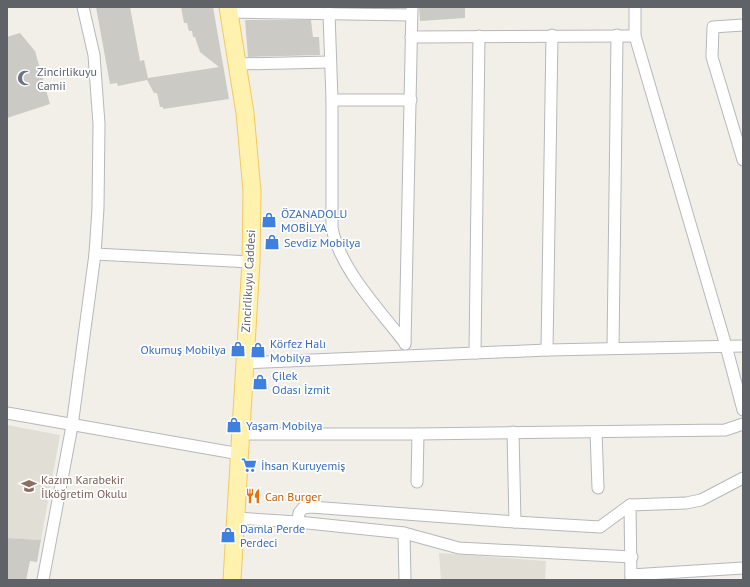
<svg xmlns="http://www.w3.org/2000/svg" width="750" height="587" viewBox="0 0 750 587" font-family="'PT Sans',sans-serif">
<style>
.education{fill:#e1ded6}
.building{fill:#cccac5}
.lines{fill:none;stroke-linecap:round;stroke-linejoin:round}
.minor-casing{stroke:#b5b8bc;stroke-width:13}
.primary-casing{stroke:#f2c960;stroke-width:19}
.minor{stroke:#fff;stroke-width:11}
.primary{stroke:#fff2af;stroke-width:17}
.labels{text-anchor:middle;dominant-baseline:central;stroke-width:3.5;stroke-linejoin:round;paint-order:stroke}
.worship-label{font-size:12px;fill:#5b616d;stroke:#fff;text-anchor:start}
.shop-label{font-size:12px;fill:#366cbe;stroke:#fff;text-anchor:start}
.street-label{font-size:12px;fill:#5f6368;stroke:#fff}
.education-label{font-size:12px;fill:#785e54;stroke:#fff;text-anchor:start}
.food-label{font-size:12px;fill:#c56008;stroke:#fff;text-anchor:start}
</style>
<rect width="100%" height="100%" fill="#f1efe8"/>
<g class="education">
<polygon points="7,425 60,435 41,540 7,538"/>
<polygon points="439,553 546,561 545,580 441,580"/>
</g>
<g class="building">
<polygon points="96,7 130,7 140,61 144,60 148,78 219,67 200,52 195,37 193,37 192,31 189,31 187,23 184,23 181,7 213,7 229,99 163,109 163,107 160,107 157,93 154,93 147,80 118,86 117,83 110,84"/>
<polygon points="419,7 465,7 465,18 420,21"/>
<polygon points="245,20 311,20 313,37 319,37 320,55 248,57"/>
<polygon points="20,33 35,51 50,104 7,118 7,37"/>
<polygon points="7,538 41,540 37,562 30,561 26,580 7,579"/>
</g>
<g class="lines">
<g class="minor-casing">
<g id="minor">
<polyline points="635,7 635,36 726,346 743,410"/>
<polyline points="230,12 411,15"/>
<path d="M329 13 332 100V228C340 269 379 309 405 343"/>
<polyline points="743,25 713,27 712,57 743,160"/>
<polyline points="411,37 635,36"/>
<polyline points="238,64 330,62"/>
<polyline points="332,100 411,100"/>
<polyline points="95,254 251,262"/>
<polyline points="405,344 412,7"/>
<polyline points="613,348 617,35"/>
<polyline points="547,350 552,35"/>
<polyline points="475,353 479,36"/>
<polyline points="244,363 547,350 743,346"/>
<polyline points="7,413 240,454"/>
<polyline points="513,432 515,522"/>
<polyline points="596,432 598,488"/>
<polyline points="241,434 418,434 725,430 743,424"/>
<polyline points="417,482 418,434"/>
<polyline points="236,518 298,522 404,533 459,548 632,557"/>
<polyline points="298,522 299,513 303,508 311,507 515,522 600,527 630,505"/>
<polyline points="404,533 405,580"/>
<polyline points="631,575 743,568"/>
<polyline points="43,580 72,426 95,254 98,208 99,124 94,55 83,7"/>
<polyline points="631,580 630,505 686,503 701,500 743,478"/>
</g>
</g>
<g class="primary-casing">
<polyline id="primary" points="228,7 245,113 252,191 251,262 232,580"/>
</g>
<use href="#minor" class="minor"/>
<use href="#primary" class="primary"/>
</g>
<defs>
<g id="mosque-bare" transform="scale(1.2)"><path d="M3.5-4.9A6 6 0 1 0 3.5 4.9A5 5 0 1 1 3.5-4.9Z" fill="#6b7280" stroke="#fff" stroke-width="2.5" paint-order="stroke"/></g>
<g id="shop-bare" transform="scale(1.2)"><path d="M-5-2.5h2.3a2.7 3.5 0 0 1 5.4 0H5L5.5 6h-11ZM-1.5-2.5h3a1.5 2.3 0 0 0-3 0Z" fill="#3f7fe0" stroke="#fff" stroke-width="2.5" paint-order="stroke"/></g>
<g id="supermarket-bare" transform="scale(1.2)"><path d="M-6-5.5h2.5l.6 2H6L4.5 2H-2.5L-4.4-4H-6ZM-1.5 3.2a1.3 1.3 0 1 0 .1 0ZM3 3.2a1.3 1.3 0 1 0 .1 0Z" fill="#3f7fe0" stroke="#fff" stroke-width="2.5" paint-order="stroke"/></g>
<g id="school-bare" transform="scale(1.2)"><path d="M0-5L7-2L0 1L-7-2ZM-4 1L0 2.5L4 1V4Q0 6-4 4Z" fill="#8d6e63" stroke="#fff" stroke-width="2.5" paint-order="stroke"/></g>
<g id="restaurant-bare" transform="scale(1.2)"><path d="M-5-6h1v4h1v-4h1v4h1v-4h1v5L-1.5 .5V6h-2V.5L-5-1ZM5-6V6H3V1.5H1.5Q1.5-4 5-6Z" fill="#e8710a" stroke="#fff" stroke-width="2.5" paint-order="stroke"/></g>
</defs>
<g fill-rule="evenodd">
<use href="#mosque-bare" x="25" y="78"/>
<use href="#shop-bare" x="269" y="220"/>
<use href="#shop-bare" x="272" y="242"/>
<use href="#shop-bare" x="238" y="349"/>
<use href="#shop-bare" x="258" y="350"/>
<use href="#shop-bare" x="260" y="382"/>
<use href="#shop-bare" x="234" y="425"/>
<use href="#supermarket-bare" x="249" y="465"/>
<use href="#school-bare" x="29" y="486"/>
<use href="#restaurant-bare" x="253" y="496"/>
<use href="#shop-bare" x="228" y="535"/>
</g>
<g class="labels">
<g class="worship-label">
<text x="37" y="71">Zincirlikuyu<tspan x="37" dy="14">Camii</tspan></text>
</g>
<g class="shop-label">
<text x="281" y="213">ÖZANADOLU<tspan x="281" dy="14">MOBİLYA</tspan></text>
<text x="284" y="242">Sevdiz Mobilya</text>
<text x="270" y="343">Körfez Halı<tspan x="270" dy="14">Mobilya</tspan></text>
<text x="226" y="349" text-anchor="end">Okumuş Mobilya</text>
<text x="272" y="375">Çilek<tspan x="272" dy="14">Odası İzmit</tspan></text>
<text x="246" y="425">Yaşam Mobilya</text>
<text x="261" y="465">İhsan Kuruyemiş</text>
<text x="240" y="528">Damla Perde<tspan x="240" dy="14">Perdeci</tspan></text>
</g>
<g class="street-label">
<text transform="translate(248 281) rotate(-87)">Zincirlikuyu Caddesi</text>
</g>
<g class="education-label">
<text x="41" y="479">Kazım Karabekir<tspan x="41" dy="14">İlköğretim Okulu</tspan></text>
</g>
<g class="food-label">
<text x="265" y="496">Can Burger</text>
</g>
</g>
<rect width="750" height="587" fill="none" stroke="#5f6368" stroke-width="16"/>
</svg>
